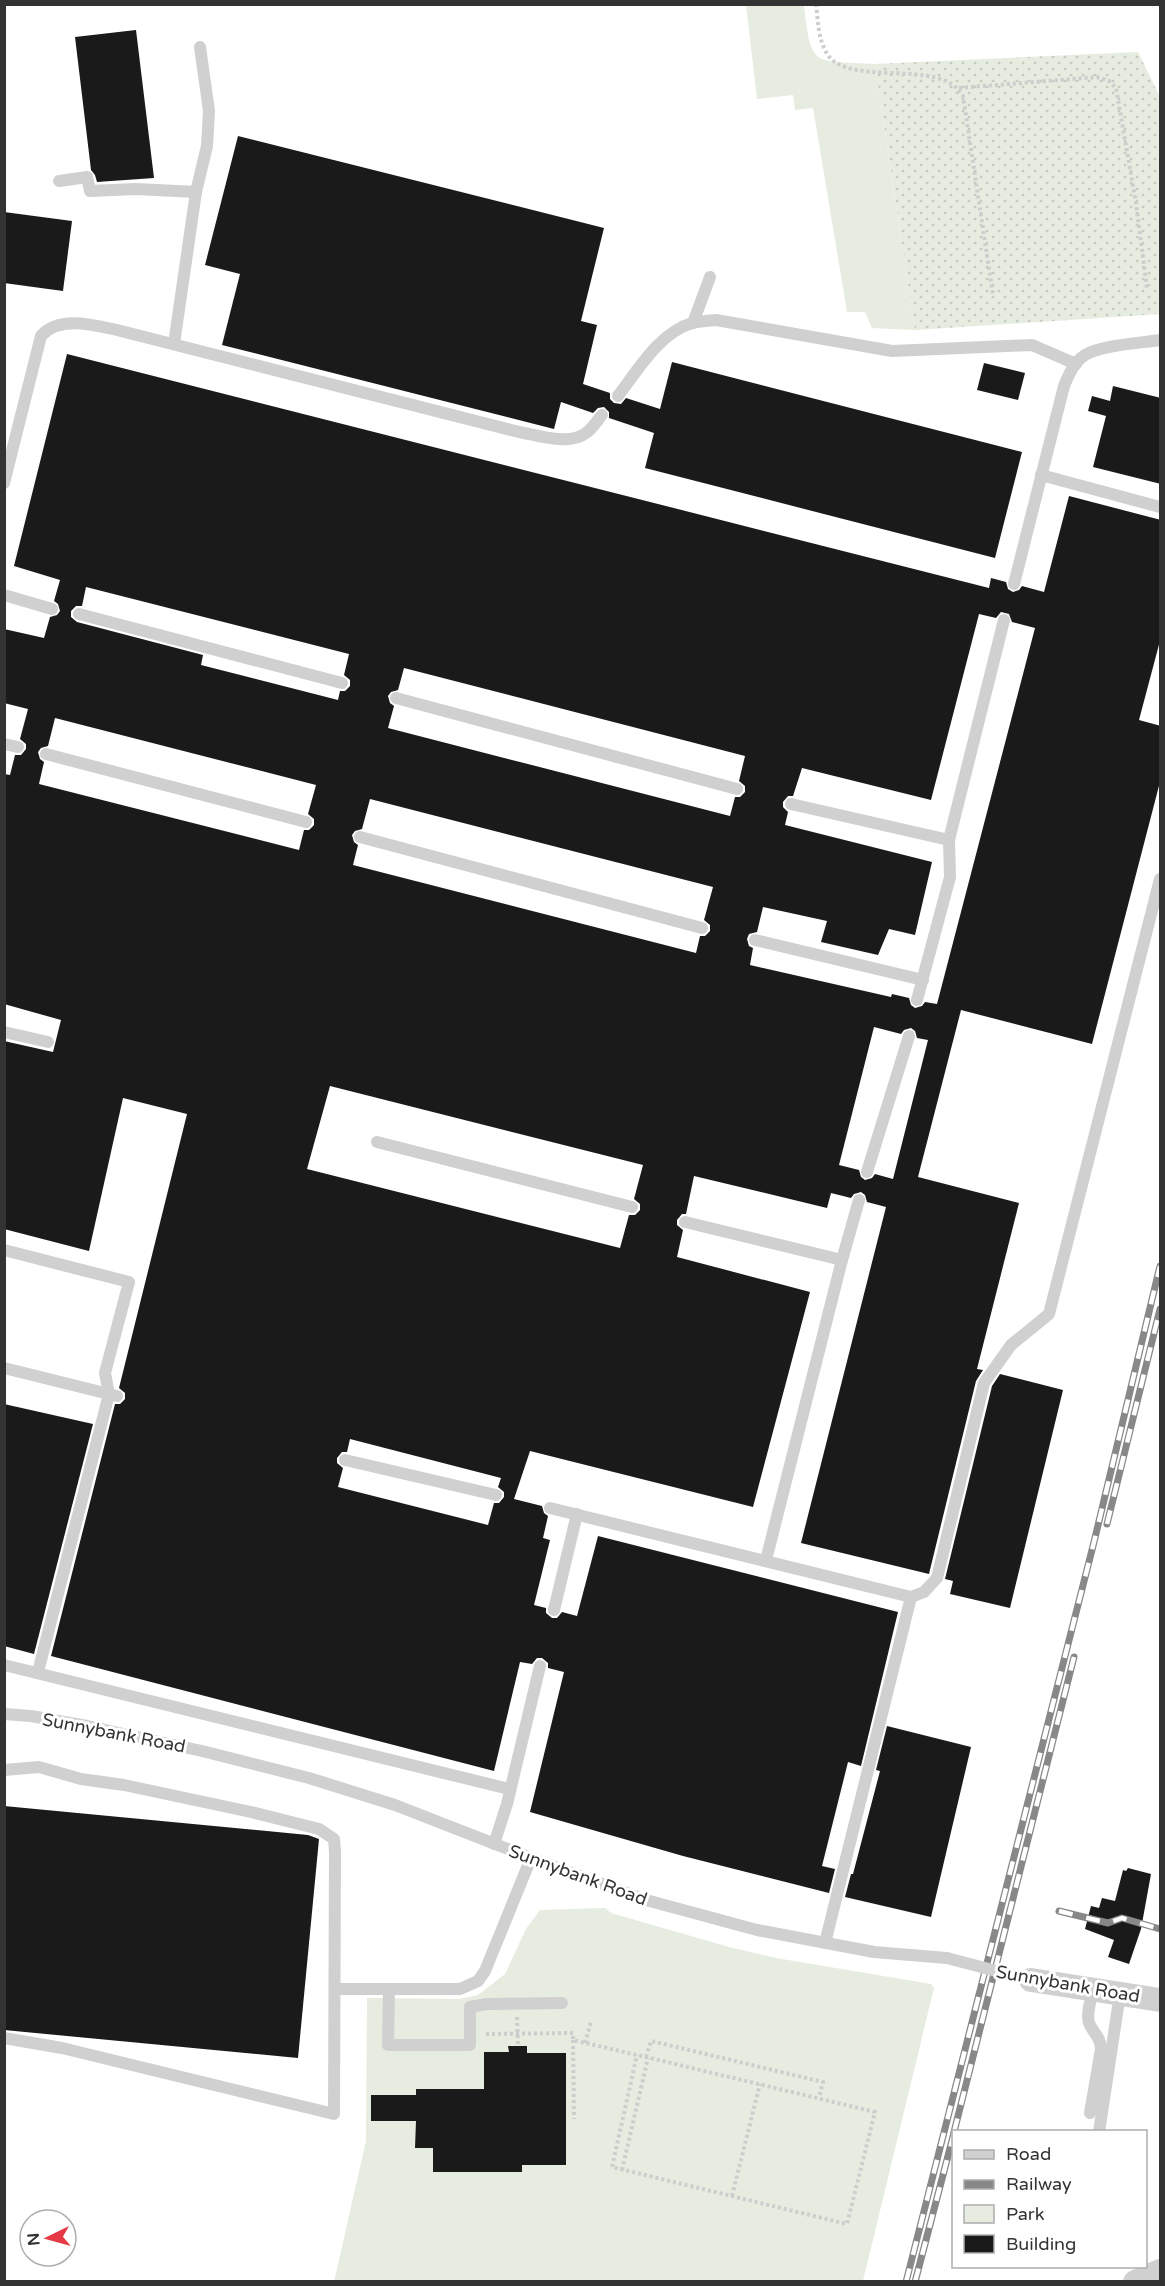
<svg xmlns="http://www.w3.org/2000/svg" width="1165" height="2286" viewBox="0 0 1165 2286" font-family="'Varela Round',sans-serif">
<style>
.green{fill:#e6ecdf}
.garden{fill:url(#garden-dots)}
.building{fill:#1a1a1a;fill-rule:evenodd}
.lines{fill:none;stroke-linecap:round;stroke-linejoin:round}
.path{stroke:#cdcdcd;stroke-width:4;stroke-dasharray:3 3;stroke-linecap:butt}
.service{stroke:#d0d0d0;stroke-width:12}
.minor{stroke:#d0d0d0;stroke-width:24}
.rail-casing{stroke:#888;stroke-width:7}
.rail{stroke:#fff;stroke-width:4.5;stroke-dasharray:14;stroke-linecap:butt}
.service-bridge{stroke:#d0d0d0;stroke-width:12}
.labels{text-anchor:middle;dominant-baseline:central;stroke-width:6;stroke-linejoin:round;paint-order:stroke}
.street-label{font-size:18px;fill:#333;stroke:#fff}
</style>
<defs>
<pattern id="garden-dots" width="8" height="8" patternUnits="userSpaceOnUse" patternTransform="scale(1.5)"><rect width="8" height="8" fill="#e6ecdf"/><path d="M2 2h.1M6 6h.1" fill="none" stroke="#c6cbc0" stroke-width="1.8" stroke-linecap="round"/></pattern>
</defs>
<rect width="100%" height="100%" fill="#fff"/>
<g class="green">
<path d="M746 5H804C811 70 814 60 875 64L915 330 872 328 865 312H847L813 108 795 110 793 95 757 99Z"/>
<polygon points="605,1908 611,1913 729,1947 776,1958 931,1984 934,1988 863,2281 334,2282 366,2141 367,1998 459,1999 478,1995 505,1974 526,1929 540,1910"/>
</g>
<polygon class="garden" points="1138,52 1160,97 1160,314 915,330 875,64"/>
<g class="building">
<polygon points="136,30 154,178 97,182 95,175 91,170 75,37"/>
<polygon points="238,136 604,228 581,321 597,325 583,384 610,393 610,399 614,403 621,404 626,398 660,409 672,362 1022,452 995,558 645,468 654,433 609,418 609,412 604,407 598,408 593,413 561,402 554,429 222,345 240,274 205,265"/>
<polygon points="4,212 72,221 63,291 4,283"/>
<path d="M67 354 989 588 991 578 1006 582 1008 589 1013 592 1019 590 1022 586 1044 592 1069 496 1161 520V637L1139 720 1161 726V778L1092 1044 961 1010 918 1177 1019 1203 977 1369 983 1370 976 1381 929 1574 801 1543 886 1207 867 1202 865 1195 861 1192 854 1194 851 1198 831 1193 827 1208 694 1176 686 1214H682L677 1220V1225L683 1230 677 1257 810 1292 753 1507 530 1451 514 1499 542 1506 544 1513 548 1516 543 1538 550 1540 534 1605 546 1608V1613L552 1618H557L562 1612 577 1616 598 1536 898 1612 861 1766 848 1762 822 1866 835 1869 829 1893 683 1856 530 1812 564 1672 548 1668V1663L542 1658H537L532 1664 520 1662 494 1771 51 1656 115 1404H120L125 1399V1393L119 1388 187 1114 123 1098 89 1251 4 1229V1041L53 1052 61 1020 4 1004V774L10 775 15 755H21L26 749V744L20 739 28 709 4 703V629L44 638 50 617 57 615 60 611 58 604 54 601 60 580 14 566ZM86 587 349 654 344 675 350 680V686L345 691H340L338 700 201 665 203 655 77 622 71 617V611L76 606H82ZM1001 612 1009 614 1012 622 1035 628 937 1004 925 1002 922 1006 915 1008 911 1005 909 998 892 994 891 997 750 965 753 948 749 946 747 939 749 934 757 932 763 907 827 921 821 942 878 955 889 929 915 935 932 862 785 825 788 812 783 807V802L788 796H793L802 768 931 800 979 614 996 618ZM404 668 745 756 739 781 745 786V792L740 797H735L730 816 388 728 394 706 390 703 388 696 391 692 398 690ZM55 718 316 785 308 814 314 819V825L309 830H304L299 850 39 784 44 762 40 759 38 752 41 748 48 746ZM370 799 713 887 704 920 710 925V931L705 936H700L696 953 353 865 358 845 354 842 352 835 355 831 362 829ZM874 1027 901 1034 904 1030 911 1028 915 1031 917 1038 928 1040 893 1179 875 1174 872 1178 865 1180 861 1177 859 1170 839 1165ZM330 1086 643 1165 634 1199 640 1204V1210L635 1215H629L620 1248 307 1169ZM350 1439 501 1478 498 1487 504 1492V1497L499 1503H494L488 1525 338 1487 343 1468 337 1463V1458L342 1452H347Z"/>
<polygon points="984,363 1025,373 1018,400 977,390"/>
<polygon points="1113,386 1161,398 1161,484 1093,467 1106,416 1088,411 1092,396 1110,401"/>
<polygon points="1000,1374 1063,1390 1010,1608 950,1594 953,1581 945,1579 992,1386"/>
<polygon points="4,1404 93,1424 34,1654 4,1646"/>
<polygon points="887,1726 971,1747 931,1917 845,1897 851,1874 853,1874 880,1771 876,1770"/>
<polygon points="4,1806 308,1835 319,1839 298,2058 4,2030"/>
<polygon points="1128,1868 1151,1874 1141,1929 1129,1964 1108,1957 1114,1940 1085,1929 1091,1906 1099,1908 1102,1898 1115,1901 1123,1870 1126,1871"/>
<polygon points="508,2046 527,2046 527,2053 566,2053 566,2165 522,2165 522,2172 433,2172 433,2148 415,2148 416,2121 371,2121 371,2095 416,2095 416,2089 484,2089 484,2052 509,2052"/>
</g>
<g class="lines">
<g class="path">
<path d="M816 4C818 20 818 36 825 50 843 91 940 55 963 96L993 295"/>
<polyline points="959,88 1097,77 1109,81 1116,88 1136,203 1147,288"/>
<polyline points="517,2017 518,2046"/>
<polyline points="486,2034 573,2033 573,2040 637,2055 646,2057 875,2112 847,2224 612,2167 637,2055"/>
<polyline points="573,2040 574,2119"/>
<polyline points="585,2043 591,2022"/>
<polyline points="646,2057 651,2041 823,2082 819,2098"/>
<polyline points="622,2170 648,2058"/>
<polyline points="732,2196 760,2084"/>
</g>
<g class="service">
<polyline points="59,181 87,177 90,191 136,189 196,192"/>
<polyline points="693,323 710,277"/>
<polyline points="174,344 196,192 207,146 209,111 200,47"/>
<path d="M618 396C638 370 659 333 692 323 700 321 708 321 716 320L892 351 1032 345 1076 364"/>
<polyline points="1041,475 1160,507"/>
<path d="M4 483 41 336C59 315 94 325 117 330L519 432C538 435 569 446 586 433 592 429 597 421 602 415"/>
<path d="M1014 584 1064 386C1069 374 1074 362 1085 355 1101 345 1141 343 1160 340"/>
<polyline points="4,595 52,609"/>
<polyline points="79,614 342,683"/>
<polyline points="396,698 737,789"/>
<polyline points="4,744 18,747"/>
<polyline points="46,754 306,822"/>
<polyline points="791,804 949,840"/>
<polyline points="360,837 702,928"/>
<polyline points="755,940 923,980"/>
<polyline points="917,1000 950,877 949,840 1004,620"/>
<polyline points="4,1032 48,1042"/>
<polyline points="377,1142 632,1207"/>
<polyline points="867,1172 909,1036"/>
<polyline points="685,1222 842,1260"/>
<polyline points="4,1250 129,1282 105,1373 109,1394 38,1672"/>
<polyline points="4,1368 117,1396"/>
<polyline points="345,1460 496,1495"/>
<polyline points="550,1508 911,1597 825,1943"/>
<polyline points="766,1560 842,1260 859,1200"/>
<polyline points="911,1597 924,1592 937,1578 984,1383 1011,1345 1049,1314 1160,879"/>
<polyline points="554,1610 577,1514"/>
<polyline points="4,1665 509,1789"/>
<polyline points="4,1714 31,1716 87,1726 202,1751 309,1778 395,1805 531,1858 646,1900 757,1930 874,1952 947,1958"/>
<polyline points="4,1770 39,1767 81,1779 124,1785 251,1812 319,1829 334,1839 335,1852 334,2114 62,2048 4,2038"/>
<polyline points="494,1844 507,1804 540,1666"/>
<polyline points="335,1989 460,1989 478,1981 485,1971 531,1858"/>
<polyline points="389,1989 388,2045 470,2045 470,2007 487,2004 562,2003"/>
<path d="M1090 2113 1101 2049C1101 2037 1093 2033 1089 2023 1086 2013 1091 2000 1093 1990"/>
<polyline points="1099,2132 1120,1994"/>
</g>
<g class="minor">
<polyline points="1031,1980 1160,2000"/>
<polyline points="1135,2282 1160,2271"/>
</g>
<g class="rail-casing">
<g id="rail">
<polyline points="1107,1524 1160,1309"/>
<polyline points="1059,1911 1108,1923 1122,1918 1160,1929"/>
<polyline points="954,2132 1074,1657"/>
<polyline points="906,2282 1094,1542 1160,1266"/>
<polyline points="915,2282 954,2133"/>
</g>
</g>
<use href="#rail" class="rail"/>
<polyline class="service-bridge" points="947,1958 1031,1980"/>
</g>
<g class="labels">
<g class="street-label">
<text transform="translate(114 1733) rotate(11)">Sunnybank Road</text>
<text transform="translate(578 1875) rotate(20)">Sunnybank Road</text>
<text transform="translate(1068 1984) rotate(10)">Sunnybank Road</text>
</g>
</g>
<rect width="1165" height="2286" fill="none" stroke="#333333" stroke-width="12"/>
<rect x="952" y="2130" width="195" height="138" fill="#ffffff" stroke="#adadad" stroke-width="1.5"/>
<rect x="964" y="2150" width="30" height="9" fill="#d0d0d0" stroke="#adadad" stroke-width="1.5"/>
<text x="1006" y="2160" font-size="18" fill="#333333">Road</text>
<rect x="964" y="2180" width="30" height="9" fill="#888888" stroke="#adadad" stroke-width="1.5"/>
<text x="1006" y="2190" font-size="18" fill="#333333">Railway</text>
<rect x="964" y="2205" width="30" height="18" fill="#e6ecdf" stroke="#adadad" stroke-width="1.5"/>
<text x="1006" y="2220" font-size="18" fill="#333333">Park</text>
<rect x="964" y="2235" width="30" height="18" fill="#1a1a1a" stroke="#adadad" stroke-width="1.5"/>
<text x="1006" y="2250" font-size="18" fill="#333333">Building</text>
<g transform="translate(48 2238) rotate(265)"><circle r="28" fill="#ffffff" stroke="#adadad" stroke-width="1.5"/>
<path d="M0-4.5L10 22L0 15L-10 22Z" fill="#e63946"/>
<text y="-9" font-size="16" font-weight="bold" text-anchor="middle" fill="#333333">N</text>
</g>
</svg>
